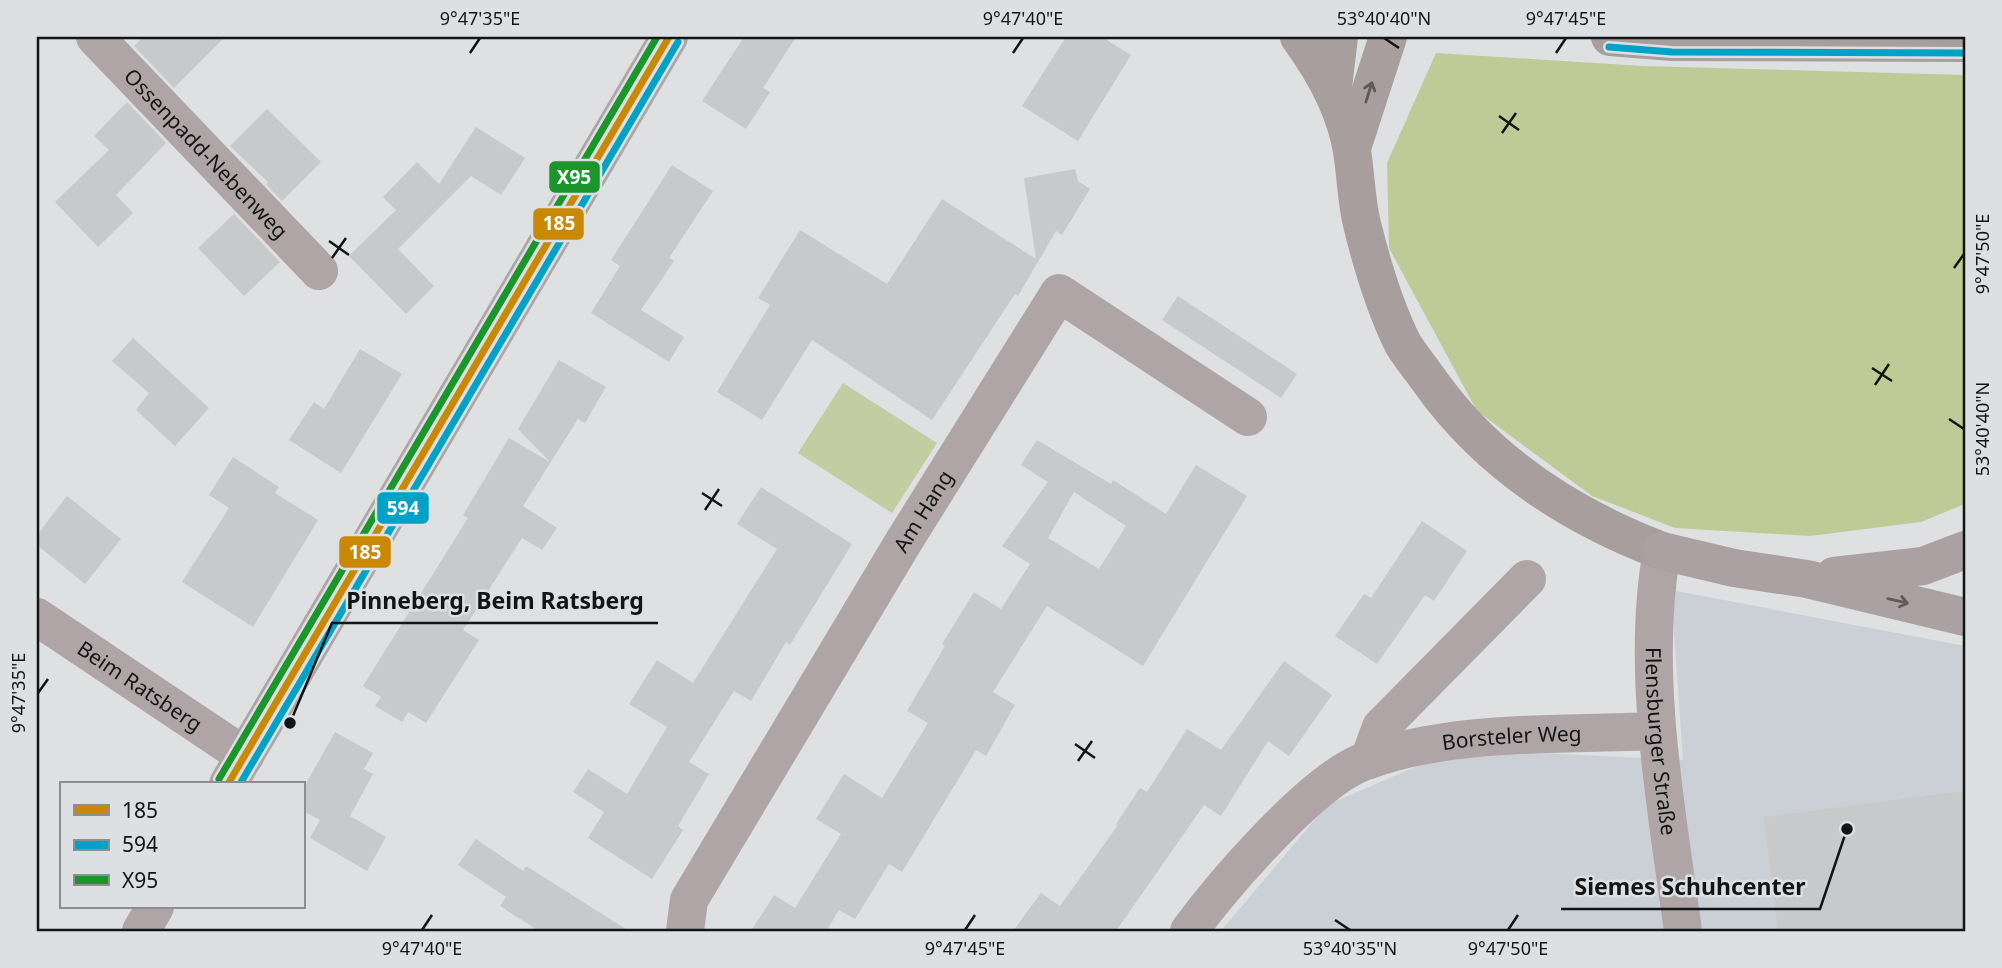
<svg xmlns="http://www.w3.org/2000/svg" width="2002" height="968" viewBox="0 0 2002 968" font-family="'Noto Sans',sans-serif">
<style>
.built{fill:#cbd0d6}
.green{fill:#c2cda2}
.forest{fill:#bfcb97}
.building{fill:#c8c9ca;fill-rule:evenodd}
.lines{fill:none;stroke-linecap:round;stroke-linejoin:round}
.street{stroke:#b0a5a6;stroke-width:38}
.secondary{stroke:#afa4a6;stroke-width:38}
.primary{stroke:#a89e9e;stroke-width:38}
.highway{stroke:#aba0a2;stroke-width:38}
.bus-1-casing{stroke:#dde0e3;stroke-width:12}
.bus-2-casing{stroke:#dde0e3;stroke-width:12}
.bus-3-casing{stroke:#dde0e3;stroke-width:12}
.bus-1{stroke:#c98904;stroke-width:7}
.bus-2{stroke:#01a2c5;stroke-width:7}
.bus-3{stroke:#1a962b;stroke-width:7}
.oneway{stroke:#5e595a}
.oneway2{stroke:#5f5a5c}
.ticks{fill:none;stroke:#131416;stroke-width:2.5}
.labels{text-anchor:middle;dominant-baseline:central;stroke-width:5;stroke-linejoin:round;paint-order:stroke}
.street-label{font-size:21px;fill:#131416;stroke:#dde0e3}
.leader{fill:none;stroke:#131416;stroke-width:2.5}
.callout-dot{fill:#131416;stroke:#dde0e3;stroke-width:2.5}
.callout-label{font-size:23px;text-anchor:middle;font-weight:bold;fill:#131416;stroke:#dde0e3;stroke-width:5;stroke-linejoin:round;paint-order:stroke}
.line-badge{stroke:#dde0e3;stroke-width:2.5}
.badge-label{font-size:19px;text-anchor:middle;font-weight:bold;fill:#fff}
.neatline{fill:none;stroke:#131416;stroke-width:2.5}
.ticks-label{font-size:18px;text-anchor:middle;fill:#131416}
</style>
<rect width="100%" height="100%" fill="#dee0e2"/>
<polygon class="built" points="1671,590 1965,646 1965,931 1221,931 1327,805 1457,749 1683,760"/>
<polygon class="green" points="843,383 937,443 892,513 798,453"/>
<polygon class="forest" points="1436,53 1642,66 1965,75 1965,504 1921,522 1810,536 1675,528 1592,496 1477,411 1389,248 1387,163"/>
<g class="building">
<polygon points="143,37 225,37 174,88 134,46"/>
<polygon points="744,37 796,37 763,88 770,92 746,129 702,101"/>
<polygon points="1066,37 1102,37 1131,55 1078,141 1022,106"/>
<polygon points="127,102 166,143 116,195 133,213 98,247 55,202 109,150 94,136"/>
<polygon points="267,109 321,162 282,201 266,184 268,182 230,146"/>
<polygon points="476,127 525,158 501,195 471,176 398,249 434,286 406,314 349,256 396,210 383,197 417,162 439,184"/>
<polygon points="672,165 713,191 669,258 674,261 641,310 684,337 669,362 591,313 620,266 611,260"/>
<polygon points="1075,169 1078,181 1090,189 1062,235 1056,231 1018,296 1015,294 932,420 812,340 762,420 717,392 770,305 758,298 800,230 887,284 942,199 1036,259 1024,178"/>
<polygon points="234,214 280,262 244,296 198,248"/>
<polygon points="1178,296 1297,374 1281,398 1162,320"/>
<polygon points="133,338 209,408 175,446 136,410 149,393 112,361"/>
<polygon points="360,349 402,374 341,473 289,440 314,402 324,409"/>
<polygon points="559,360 606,387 585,423 578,419 523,506 557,528 542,550 522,538 463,630 479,640 426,723 408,712 402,722 375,706 381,697 363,686 468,518 463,515 509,438 550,462 518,429"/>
<path d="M1037 440 1111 484 1113 480 1166 514 1196 465 1247 496 1143 666 1047 606 993 692 1015 705 986 756 976 750 902 872 889 864 855 919 839 910 828 928 833 931H751L774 895 795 908 841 834 816 819 844 774 882 798 928 723 907 711 945 646 942 644 974 592 1001 609 1030 564 1002 546 1048 482 1021 465ZM1074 492 1126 526 1099 569 1048 538Z"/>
<polygon points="233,457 279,487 275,493 318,520 253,627 182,582 229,508 209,495"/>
<polygon points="761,487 852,544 790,645 786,642 751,701 734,691 689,762 709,774 678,826 683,830 652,879 588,838 604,812 573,792 588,769 627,794 667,727 629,704 657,660 693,683 777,549 737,524"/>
<polygon points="67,496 121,539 85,584 37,545 37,535"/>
<polygon points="1422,521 1467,551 1434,601 1425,595 1377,664 1335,636 1364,594 1371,598"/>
<polygon points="1284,661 1332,695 1289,756 1268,741 1221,816 1204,805 1116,931 1013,931 1041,893 1060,906 1118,825 1116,824 1140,788 1147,792 1187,729 1221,750"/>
<polygon points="335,732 373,753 364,769 373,774 350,816 386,837 367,871 310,838 320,820 303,811 303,789"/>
<polygon points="1965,791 1965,931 1778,931 1764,817"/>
<polygon points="476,839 523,871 526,866 629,931 539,931 500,906 506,897 458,865"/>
</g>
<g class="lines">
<g class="street">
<path id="s1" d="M95 37 319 271"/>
<path id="s2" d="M1662 551C1640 670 1667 812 1683 931"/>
<path id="s3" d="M37 617 245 756"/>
<polyline points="1369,760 1381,727 1527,579"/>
<path id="s4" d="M685 931 689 900 904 541 1059 293 1248 417"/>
<path id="s5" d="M1189 931C1223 885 1311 782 1363 762 1451 729 1563 735 1657 731"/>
</g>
<g class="secondary">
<polyline points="228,784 669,37"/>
<polyline points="141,931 155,907"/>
</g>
<g class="primary">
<path d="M1299 37C1324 71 1345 108 1352 151 1356 175 1356 200 1362 224 1372 265 1384 306 1403 344 1411 357 1422 370 1431 383 1489 464 1570 516 1662 551"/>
<polyline points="1610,37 1672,42 1965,43"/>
<polyline points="1333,87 1339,37"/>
<polyline points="1352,148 1388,37"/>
</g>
<g class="highway">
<polyline points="1662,551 1734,568 1807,579 1965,617"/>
<polyline points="1834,576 1923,566 1965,550"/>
</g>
<g class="bus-1-casing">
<polyline id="bus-1" points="228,784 669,37"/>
</g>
<g class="bus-2-casing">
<g id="bus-2">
<polyline points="1609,47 1672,52 1965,53"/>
<polyline points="240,784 678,42"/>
</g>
</g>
<g class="bus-3-casing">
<polyline id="bus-3" points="219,779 657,37"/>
</g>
<use href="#bus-1" class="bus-1"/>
<use href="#bus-2" class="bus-2"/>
<use href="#bus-3" class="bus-3"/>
</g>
<defs><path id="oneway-shaft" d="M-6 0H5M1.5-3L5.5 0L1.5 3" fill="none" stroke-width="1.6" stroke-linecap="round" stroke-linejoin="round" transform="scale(1.75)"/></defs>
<use class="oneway" href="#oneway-shaft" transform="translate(1369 92) rotate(-73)"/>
<use class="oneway2" href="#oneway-shaft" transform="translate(1898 601) rotate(13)"/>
<path class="ticks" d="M1384 38 1399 48M470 53 480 38M1013 53 1023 38M1556 53 1566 38M1499 116 1519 130M1502 133 1516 113M329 241 349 255M332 258 346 238M1954 268 1964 254M1872 368 1892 381M1875 385 1889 364M1949 419 1964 429M702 493 722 506M705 510 719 489M38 693 48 679M1075 744 1095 758M1078 761 1092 741M1335 920 1350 930M422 930 432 915M965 930 975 915M1508 930 1518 915"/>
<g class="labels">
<g class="street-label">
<text stroke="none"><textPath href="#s1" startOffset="161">Ossenpadd-Nebenweg</textPath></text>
<text stroke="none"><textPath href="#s4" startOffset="485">Am Hang</textPath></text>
<text stroke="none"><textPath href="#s3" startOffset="124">Beim Ratsberg</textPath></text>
<text stroke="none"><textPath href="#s5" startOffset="396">Borsteler Weg</textPath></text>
<text stroke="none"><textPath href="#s2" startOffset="191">Flensburger Straße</textPath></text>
</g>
</g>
<path class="leader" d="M290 723L332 623H658M1847 829L1820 909H1561"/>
<g class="callout-dot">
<circle cx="290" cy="723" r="7"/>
<circle cx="1847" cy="829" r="7"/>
</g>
<g class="callout-label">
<text x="495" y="609">Pinneberg, Beim Ratsberg</text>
<text x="1690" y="895">Siemes Schuhcenter</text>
</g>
<g class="line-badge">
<rect x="548" y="160" width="53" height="34" rx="7" fill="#1a962b"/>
<rect x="532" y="207" width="53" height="34" rx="7" fill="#c98904"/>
<rect x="376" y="491" width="54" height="34" rx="7" fill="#01a2c5"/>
<rect x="338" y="535" width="54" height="34" rx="7" fill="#c98904"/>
</g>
<g class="badge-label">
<text x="574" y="184">X95</text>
<text x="559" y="230">185</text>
<text x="403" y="515">594</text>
<text x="365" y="559">185</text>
</g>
<rect width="2002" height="968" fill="none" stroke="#dde0e3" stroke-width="77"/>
<rect x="60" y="782" width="245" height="126" fill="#dde0e3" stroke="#8c8e91" stroke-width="2"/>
<rect x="74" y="805" width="35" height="10" fill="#c98904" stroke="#8c8e91" stroke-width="2"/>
<text x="122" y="818" font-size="21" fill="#131416">185</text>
<rect x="74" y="840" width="35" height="10" fill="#01a2c5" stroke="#8c8e91" stroke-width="2"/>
<text x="122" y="852" font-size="21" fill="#131416">594</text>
<rect x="74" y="875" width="35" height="10" fill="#1a962b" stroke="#8c8e91" stroke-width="2"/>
<text x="122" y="888" font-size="21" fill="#131416">X95</text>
<rect x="38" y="38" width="1926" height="892" class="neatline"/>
<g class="ticks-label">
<text x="480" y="25">9°47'35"E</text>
<text x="1023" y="25">9°47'40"E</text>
<text x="1384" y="25">53°40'40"N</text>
<text x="1566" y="25">9°47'45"E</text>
<text transform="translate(1983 254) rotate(-90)" y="6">9°47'50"E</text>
<text transform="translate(1983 429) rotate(-90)" y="6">53°40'40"N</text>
<text transform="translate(19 693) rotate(-90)" y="6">9°47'35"E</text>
<text x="422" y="955">9°47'40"E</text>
<text x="965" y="955">9°47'45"E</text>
<text x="1350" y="955">53°40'35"N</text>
<text x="1508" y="955">9°47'50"E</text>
</g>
</svg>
